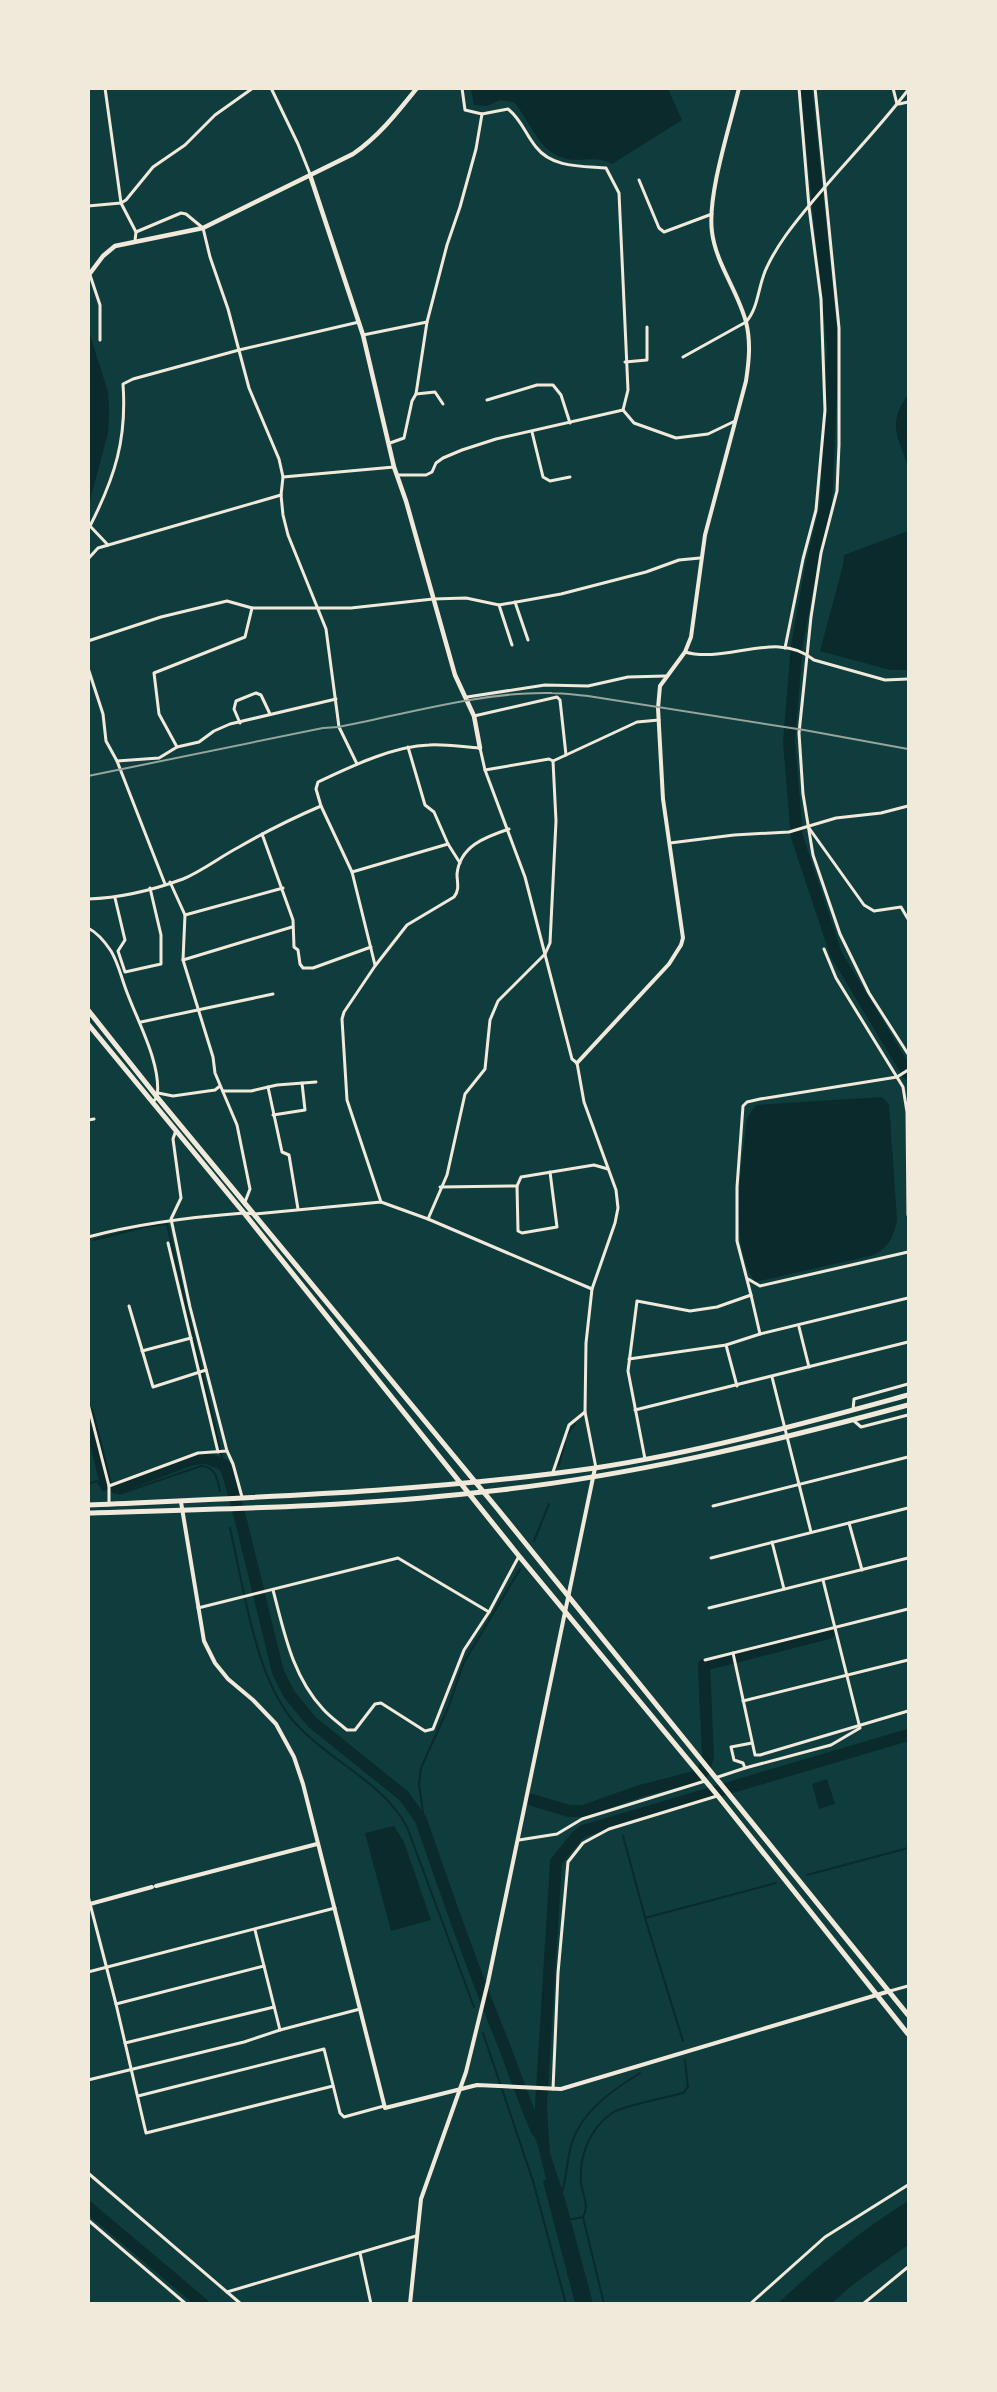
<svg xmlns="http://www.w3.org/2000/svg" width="997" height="2392" viewBox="0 0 997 2392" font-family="Cabin,sans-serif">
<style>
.water{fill:#0a2a2b}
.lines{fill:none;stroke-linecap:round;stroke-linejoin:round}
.stream{stroke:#0a2a2b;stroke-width:2}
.river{stroke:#0a2a2b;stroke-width:12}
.minor{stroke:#f1e9da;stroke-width:3}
.tertiary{stroke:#f1e9da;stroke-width:4}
.secondary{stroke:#f1e9da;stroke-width:4.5}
.trunk{stroke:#f1e9da;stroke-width:5}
.rail{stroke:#97a49c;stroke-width:2}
</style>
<rect width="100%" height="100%" fill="#0f3d3e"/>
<g class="water">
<path d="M471 89H668L682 120 612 164C600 157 589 160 576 160 540 159 533 125 514 102L500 100 487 106 474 105Z"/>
<polygon points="90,335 108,392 109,414 108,433 89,504"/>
<path d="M908 395V466C898 438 887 422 908 395Z"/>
<polygon points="908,531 908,670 890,670 820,651 843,565 844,555"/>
<path d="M882 1097 889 1104 897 1220C894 1236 889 1247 874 1255L755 1282C727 1242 742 1164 747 1118L756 1105Z"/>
<polygon points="827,1779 835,1804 819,1809 812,1784"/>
<polygon points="394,1826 404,1842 431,1920 391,1931 365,1833"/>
<polygon points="547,2112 550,2153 565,2199 593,2303 575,2303 543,2182 546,2179 538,2146 528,2118"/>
<path d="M908 2201V2245L855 2283 832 2303H778C820 2265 861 2230 908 2201Z"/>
</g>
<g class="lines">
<g class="stream">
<polyline points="94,1240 144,1227 167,1224 224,1465"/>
<polyline points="566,1436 575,1424"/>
<polyline points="559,1465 565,1442"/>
<polyline points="88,1484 97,1481 104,1491"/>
<path d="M119 1494 201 1466C216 1467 217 1478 220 1491"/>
<path d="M230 1528C244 1587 255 1681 297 1725 331 1762 383 1782 407 1827L474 2007"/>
<polyline points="534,1541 549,1504"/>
<polyline points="614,1800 615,1804"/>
<polyline points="421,1820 423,1812 419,1784 421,1768 448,1708 464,1662 520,1569"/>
<polyline points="623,1836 645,1917"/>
<polyline points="807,1875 908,1848"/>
<polyline points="483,2033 533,2181 566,2304"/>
<polyline points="683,2041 645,1918 776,1883"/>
<path d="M562 2192C567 2176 567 2158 572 2142 583 2110 613 2090 640 2073"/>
<polyline points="568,2220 583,2217"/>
<path d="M604 2304 583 2217C590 2205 582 2195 581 2182 579 2156 590 2128 612 2113 621 2106 669 2097 683 2093L688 2087 685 2060"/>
</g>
<g class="river">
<polyline points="806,88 833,348 826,505 811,567 797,645 789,742 797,837 836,954 908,1074"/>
<polyline points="88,1413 106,1484"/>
<path d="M116 1488 193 1459 206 1458 224 1465 228 1473 241 1521 278 1672 289 1694 312 1722 404 1796 421 1820C445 1890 469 1959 497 2028 511 2062 522 2097 537 2131"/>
<polyline points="532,1800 569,1811 584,1811 640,1791 694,1777 703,1772 708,1757 704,1665 829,1633"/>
<polyline points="542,2130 541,2106 556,1862 577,1836 583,1831 908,1735"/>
<polyline points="88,2207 203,2304"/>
</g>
<g class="minor">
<polyline points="105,88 121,203 136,232 135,241"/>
<polyline points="271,88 298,144 310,174"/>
<path d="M462 88 465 110 482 114 508 109C522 120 525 134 536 147 552 168 582 166 606 168L619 193 628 390 623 410"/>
<polyline points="815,88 839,328 839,445 837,491 821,553 811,617 799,733 803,794 813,855 840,934 869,993 908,1054"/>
<polyline points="893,88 897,104"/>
<polyline points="899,104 908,102"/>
<polyline points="639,180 659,228 664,232 712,214"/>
<polyline points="88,206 121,203 126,200 153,167 185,145 215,115 253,88"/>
<polyline points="136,232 181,213 186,214 203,228 210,257 228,309 249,388 279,459 283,477 281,495 283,515 288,535 326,629 339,727 357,764"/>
<polyline points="90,275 100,305 100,340"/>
<polyline points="363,335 427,322"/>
<path d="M683 357 746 322C759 308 758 284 767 267 772 256 779 245 786 235 823 184 870 140 908 90"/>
<polyline points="625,362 647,360 647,327"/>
<polyline points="416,394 435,392 443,404"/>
<polyline points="487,400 537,385 553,385 561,395 570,423"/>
<polyline points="623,410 634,423 676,438 708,434 735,421"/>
<polyline points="532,432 543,477 550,481 570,477"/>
<polyline points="390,443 404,438 412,401 416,394 427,322 447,245 460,207 476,149 482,114"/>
<polyline points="397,475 426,475 432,472 436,463 443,458 462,450 496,439 623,410"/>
<polyline points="283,477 394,467"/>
<path d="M108 545 90 526C115 477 127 439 123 384L133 379 239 350 359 322"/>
<polyline points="88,559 98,548 281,495"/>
<polyline points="515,602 528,640"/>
<polyline points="499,605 512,645"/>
<polyline points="88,641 161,617 227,601 252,608 351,608 433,599 466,598 499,605 561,594 646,572 679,560 700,558"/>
<polyline points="785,648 803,559 816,510 825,410 821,299 809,207 799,88"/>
<path d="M685 652C726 664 778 629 814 660L885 680 908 679"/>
<polyline points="88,668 103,714 106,741 117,761 165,884"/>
<polyline points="467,697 545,685 588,686 628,677 665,676"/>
<polyline points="240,723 234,709 236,701 256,693 261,695 270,714"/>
<polyline points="177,747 159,714 154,673 245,637 252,608"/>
<polyline points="408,747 425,805 434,812 448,844 460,863"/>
<polyline points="566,755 637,722 659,720"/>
<polyline points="117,761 159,758 177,747 199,742 214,731 230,724 336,699"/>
<polyline points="485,770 549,759 553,761"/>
<polyline points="321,806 352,872 375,965"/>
<polyline points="809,828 864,905 874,911 901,907 908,919"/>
<polyline points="262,834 293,920 294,947 298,950 300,964 303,968 313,968 371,947"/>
<polyline points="670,843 734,835 789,832 836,818 881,813 908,806"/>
<polyline points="352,872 448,844"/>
<polyline points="170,882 185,915 183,960 213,1057 215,1073 237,1125 250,1189 245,1202"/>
<polyline points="115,898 125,940 118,951 125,972 161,964 161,935 150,888"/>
<path d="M88 899C120 898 153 890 183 879 202 871 220 857 239 847 265 832 293 818 321 806L316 789 318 782C350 767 393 746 429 745 446 744 463 747 480 748L485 770 525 877 572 1059 577 1063 584 1102 616 1190 618 1208 615 1223 592 1289 586 1343 585 1412 596 1468"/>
<polyline points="185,915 283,888"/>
<path d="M88 928C98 933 105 942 111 951 119 964 122 981 128 995 139 1024 162 1066 157 1097L153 1102"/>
<polyline points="824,949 836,978 903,1087 907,1112 908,1215"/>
<polyline points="183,960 292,927"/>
<polyline points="141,1022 273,994"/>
<polyline points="268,1087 282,1152 289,1155 298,1209"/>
<polyline points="223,1091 251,1091 277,1085 316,1082"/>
<polyline points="158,1093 173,1096 215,1090 220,1086"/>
<polyline points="273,1115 305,1110 302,1083"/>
<polyline points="88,1120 94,1119"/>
<polyline points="176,1130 173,1139 181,1198 171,1219 190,1307 227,1451 233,1464 242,1497"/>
<polyline points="517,1186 518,1231 522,1233 557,1227 550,1172"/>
<polyline points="440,1187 517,1186 521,1177 594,1165 608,1169"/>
<path d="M381 1202 347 1100 342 1019 344 1012 375 966 407 925 454 897C460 890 457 882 457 874 460 846 485 837 509 829"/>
<polyline points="428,1219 447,1175 465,1094 485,1069 490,1020 498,1001 545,954 550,943 556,821 553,761 566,755 560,700 557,697 474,716"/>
<path d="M88 1237C140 1223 191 1217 244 1213L255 1214 381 1202 428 1219 592 1289"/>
<polyline points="168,1243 218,1452"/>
<polyline points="748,1279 760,1286 908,1252"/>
<polyline points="751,1295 737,1241 737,1187 743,1106 747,1102 760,1099 897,1077 908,1070"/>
<polyline points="129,1306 153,1387 206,1370"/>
<polyline points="799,1327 809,1367"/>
<polyline points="726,1345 737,1386"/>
<polyline points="142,1351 191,1338"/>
<polyline points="629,1359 726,1345 760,1334 908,1298"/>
<polyline points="772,1377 811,1532"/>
<polyline points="88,1404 109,1486"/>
<polyline points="635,1410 908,1342"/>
<polyline points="853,1410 854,1399 908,1384"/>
<polyline points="853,1420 861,1427 908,1415"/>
<polyline points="645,1459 628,1371 637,1301 690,1311 717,1307 751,1295 760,1334"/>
<polyline points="553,1472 569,1425 585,1412"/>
<polyline points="109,1504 109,1486 198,1453 227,1451"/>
<polyline points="713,1506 908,1457"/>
<polyline points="849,1523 862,1570"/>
<polyline points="772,1542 784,1589"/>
<polyline points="711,1558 908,1508"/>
<path d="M273 1590C284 1631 292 1676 323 1709 330 1717 339 1723 347 1730H355L375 1704 381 1703 425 1731 433 1729 464 1650 489 1612 519 1556"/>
<polyline points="198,1608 398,1558 489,1612"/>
<polyline points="709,1608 908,1558"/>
<polyline points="733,1653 755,1755 760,1755 908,1711"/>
<polyline points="705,1660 908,1609"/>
<polyline points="743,1701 908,1660"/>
<polyline points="745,1768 743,1763 734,1760 731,1747 752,1743"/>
<polyline points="715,1778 745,1768 831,1745 860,1728 823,1580"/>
<polyline points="519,1840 557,1834 582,1819 705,1781"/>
<polyline points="88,1896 116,2004"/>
<polyline points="255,1930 280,2030"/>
<polyline points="264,1966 116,2004 146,2133 333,2086"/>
<polyline points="88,1972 335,1908"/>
<polyline points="890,1991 908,1986"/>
<polyline points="125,2043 274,2007"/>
<polyline points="88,2080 244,2042 280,2030 360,2009"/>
<polyline points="553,2089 558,1973 568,1862 583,1843 609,1829 717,1796"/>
<polyline points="138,2096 324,2049 340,2113 344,2117 384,2106"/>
<polyline points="88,2173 241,2304"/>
<polyline points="88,2220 186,2304"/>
<polyline points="360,2253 371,2304"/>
<polyline points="227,2292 416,2236"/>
<polyline points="750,2304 825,2237 908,2185"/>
<polyline points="863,2304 908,2267"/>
</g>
<g class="tertiary">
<path d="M577 1063 669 964 681 945 683 938 663 799 658 708 660 686 685 652 691 637 705 535 746 381C749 361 751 342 746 322 738 291 716 264 712 232 707 195 730 126 739 88"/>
<polyline points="181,1502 204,1641 215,1663 228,1679 253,1700 276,1724 294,1757 303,1784 385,2108 477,2085 561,2089 890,1991"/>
<polyline points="156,1886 317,1844"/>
<polyline points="90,1904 152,1887"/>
<polyline points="410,2304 421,2199 466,2072 488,1982 595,1468"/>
</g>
<g class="secondary">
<polyline points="310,175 363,335 394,467 406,501 455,675 474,716 480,748"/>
<path d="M88 276 103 256 115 246 203 228 353 154C379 136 397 113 417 88"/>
</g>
<g class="trunk">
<polyline points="88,1010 157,1097 496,1507 908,2015"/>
<polyline points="88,1024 244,1213 519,1556 718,1796 908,2034"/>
<path d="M88 1505C258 1497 427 1492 595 1468 701 1452 805 1423 908 1395"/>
<path d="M88 1513C220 1509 352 1507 482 1492 627 1477 768 1443 908 1405"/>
</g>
<path class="rail" d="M88 776 323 728 339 727C405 714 486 691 552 693 564 693 576 695 588 696L804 730 908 749"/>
</g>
<rect width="997" height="2392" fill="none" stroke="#f1e9da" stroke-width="180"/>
</svg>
